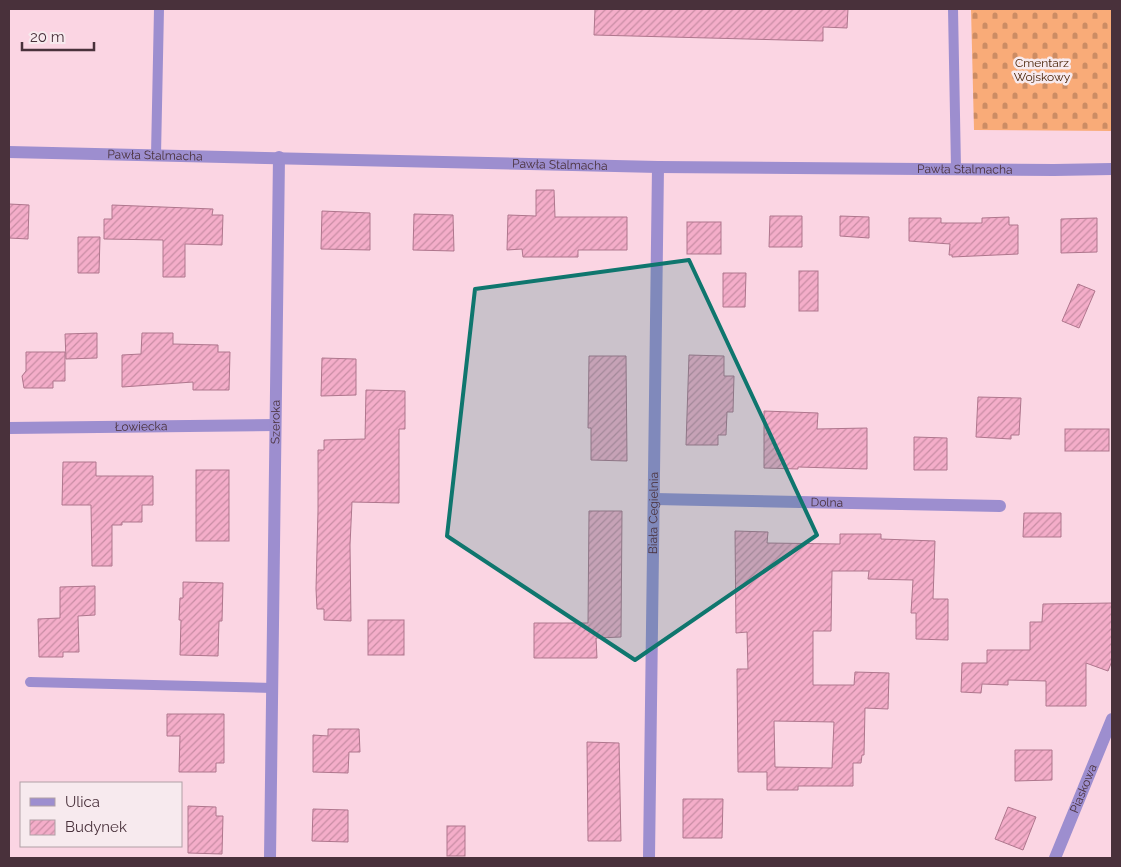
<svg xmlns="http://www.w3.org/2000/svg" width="1121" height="867" viewBox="0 0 1121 867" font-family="Raleway,sans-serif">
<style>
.cemetery{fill:url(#cemetery-stones)}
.building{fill:url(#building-hatch);stroke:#af768d;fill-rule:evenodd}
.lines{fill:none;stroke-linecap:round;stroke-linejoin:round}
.service{stroke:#9d8ecf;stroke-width:10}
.minor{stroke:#9d8ecf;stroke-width:12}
.tertiary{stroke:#9d8ecf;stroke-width:12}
.marked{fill:#0f766e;fill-opacity:0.2;stroke:#0f766e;stroke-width:4;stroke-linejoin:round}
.labels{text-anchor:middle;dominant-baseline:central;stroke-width:5;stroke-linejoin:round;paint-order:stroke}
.park-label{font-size:12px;fill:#431d00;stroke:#f7eaee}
.street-label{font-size:12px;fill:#49313b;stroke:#f7eaee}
</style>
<defs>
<pattern id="cemetery-stones" width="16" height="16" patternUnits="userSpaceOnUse" patternTransform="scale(1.25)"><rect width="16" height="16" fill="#f9ab78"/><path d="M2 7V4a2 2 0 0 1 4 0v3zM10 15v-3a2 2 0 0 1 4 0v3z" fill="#cc8c64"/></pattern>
<pattern id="building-hatch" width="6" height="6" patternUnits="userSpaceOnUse" patternTransform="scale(1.25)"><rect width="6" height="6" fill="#f4adc9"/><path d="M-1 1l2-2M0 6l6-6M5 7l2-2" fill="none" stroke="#c88da4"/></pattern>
</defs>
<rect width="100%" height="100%" fill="#fbd5e3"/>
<polygon class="cemetery" points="971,9 1112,9 1112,131 974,130"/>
<g class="building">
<polygon points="595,9 848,9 847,28 823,27 823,41 594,35"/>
<polygon points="536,190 554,190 555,217 627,217 627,250 578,250 578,257 523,257 522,249 507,250 508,215 536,216"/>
<polygon points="9,204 29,205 28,239 9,238"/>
<polygon points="112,205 213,209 212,215 223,215 222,245 185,244 185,277 163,277 163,240 104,239 104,219 112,219"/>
<polygon points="322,211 370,213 370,250 321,249"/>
<polygon points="414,214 453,215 454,251 413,250"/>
<polygon points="770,216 802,216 802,247 769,247"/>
<polygon points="840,216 869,217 869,238 840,236"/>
<polygon points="1009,217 1009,225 1018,225 1018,254 952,257 952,255 949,255 950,244 909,241 909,218 941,218 941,223 982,223 982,218"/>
<polygon points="1097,218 1097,252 1061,253 1061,219"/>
<rect x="687" y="222" width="34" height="32"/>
<polygon points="78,237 100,237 99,273 78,273"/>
<rect x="799" y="271" width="19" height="40"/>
<polygon points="723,273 746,273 745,307 723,307"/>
<polygon points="1078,284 1095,291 1079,328 1062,321"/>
<polygon points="97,333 97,358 66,359 65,334"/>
<polygon points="142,333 173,333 173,344 218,345 218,352 230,352 229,390 193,390 193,382 122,387 122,355 141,354"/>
<polygon points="26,352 65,352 65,381 53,381 53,388 24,388 22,376 26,371"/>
<polygon points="689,355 724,356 724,376 734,376 733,412 727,412 726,435 718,435 718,445 686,445"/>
<polygon points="589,356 626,356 627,461 591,460 591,428 588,428"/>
<polygon points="322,358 356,359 356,395 321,396"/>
<polygon points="366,390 405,391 405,429 399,429 399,503 352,502 350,545 351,621 324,620 324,609 317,609 316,589 318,511 318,450 324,450 324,440 365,439"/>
<polygon points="978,397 1021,398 1019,435 1011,435 1011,439 976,437"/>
<polygon points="764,411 818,413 817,429 867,428 867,469 798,467 798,469 764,468"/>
<rect x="1065" y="429" width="44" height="22"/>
<polygon points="914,437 947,438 947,470 914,470"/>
<polygon points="63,462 96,462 96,476 153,476 153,505 142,505 142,522 122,522 122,525 112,525 112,566 92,566 91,505 62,505"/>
<rect x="196" y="470" width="33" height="71"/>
<polygon points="589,511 622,511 621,637 596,638 597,658 534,658 534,623 588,623"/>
<polygon points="1024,513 1061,513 1061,537 1023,537"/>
<path d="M735 531 768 532 767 543 840 544V534H881V539L935 541 933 599H948V640L916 639V613H911L913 580 868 579 869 571H832L831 631H813V685H854L855 672 889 673 888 709 865 708 864 755H862L861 763H853V786H798V790H767V772H738L737 669H748L747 632 736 633ZM774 721 834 722 832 768 775 767Z"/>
<polygon points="183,582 223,583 222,621 219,621 218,656 180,655 181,620 179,620 180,598 183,598"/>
<polygon points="95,586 95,615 78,616 79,652 63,652 63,657 39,657 38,619 60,618 60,587"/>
<polygon points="1112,603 1112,661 1108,671 1086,663 1086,706 1046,706 1046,681 1008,680 1008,685 982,684 981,693 961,692 962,663 987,663 987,650 1030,650 1030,622 1042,622 1043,604"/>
<rect x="368" y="620" width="36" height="35"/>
<polygon points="167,714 224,714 224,763 216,763 216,772 179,772 180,736 167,736"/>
<polygon points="328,729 359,729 360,752 349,752 348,773 313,772 313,735 328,736"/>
<polygon points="587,742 619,743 621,841 588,841"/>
<polygon points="1015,750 1052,750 1052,780 1015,781"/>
<polygon points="683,799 723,799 722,838 683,838"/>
<polygon points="188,806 216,807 216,816 223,816 222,854 188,853"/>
<polygon points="1008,807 1036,817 1023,850 995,839"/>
<polygon points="313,809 348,810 348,842 312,841"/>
<rect x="447" y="826" width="18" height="30"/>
</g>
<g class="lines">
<g class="service">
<polyline points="953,9 956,168"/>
<polyline points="156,155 159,9"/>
<polyline points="30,682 273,688"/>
</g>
<g class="minor">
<path id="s1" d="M9 428 275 425"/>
<path id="s2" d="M655 499 1000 506"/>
<path id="s3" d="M270 858 279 157"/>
<path id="s4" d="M649 858 658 167"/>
<path id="s5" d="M1055 858 1112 719"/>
</g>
<path class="tertiary" id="s6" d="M9 152 658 167 1054 170 1112 169"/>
</g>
<path class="marked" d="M689 260 817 535 635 660 447 536 475 289Z"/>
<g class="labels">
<g class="park-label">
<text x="1042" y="63">Cmentarz<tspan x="1042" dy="14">Wojskowy</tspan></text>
</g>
<g class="street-label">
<text stroke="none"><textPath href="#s6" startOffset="146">Pawła Stalmacha</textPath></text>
<text stroke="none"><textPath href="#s6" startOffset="551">Pawła Stalmacha</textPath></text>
<text stroke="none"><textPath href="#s6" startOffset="956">Pawła Stalmacha</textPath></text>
<text stroke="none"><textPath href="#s3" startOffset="436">Szeroka</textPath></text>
<text stroke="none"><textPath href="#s1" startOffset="132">Łowiecka</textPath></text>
<text stroke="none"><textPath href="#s2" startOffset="172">Dolna</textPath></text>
<text stroke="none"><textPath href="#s4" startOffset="345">Biała Cegielnia</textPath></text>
<text stroke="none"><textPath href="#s5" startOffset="75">Piaskowa</textPath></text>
</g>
</g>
<rect width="1121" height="867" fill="none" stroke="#49313b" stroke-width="20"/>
<rect x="20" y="782" width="162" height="65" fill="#f7eaee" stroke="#b1a0a6"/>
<rect x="30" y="798" width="25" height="8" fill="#9d8ecf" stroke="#b1a0a6"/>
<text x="65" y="807" font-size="15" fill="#49313b">Ulica</text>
<rect x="30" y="820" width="25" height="15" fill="url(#building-hatch)" stroke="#b1a0a6"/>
<text x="65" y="832" font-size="15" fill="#49313b">Budynek</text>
<path d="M22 42v8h72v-8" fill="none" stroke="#49313b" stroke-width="2.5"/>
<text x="30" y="42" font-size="15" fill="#49313b" stroke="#f7eaee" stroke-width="4" paint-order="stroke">20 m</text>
</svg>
